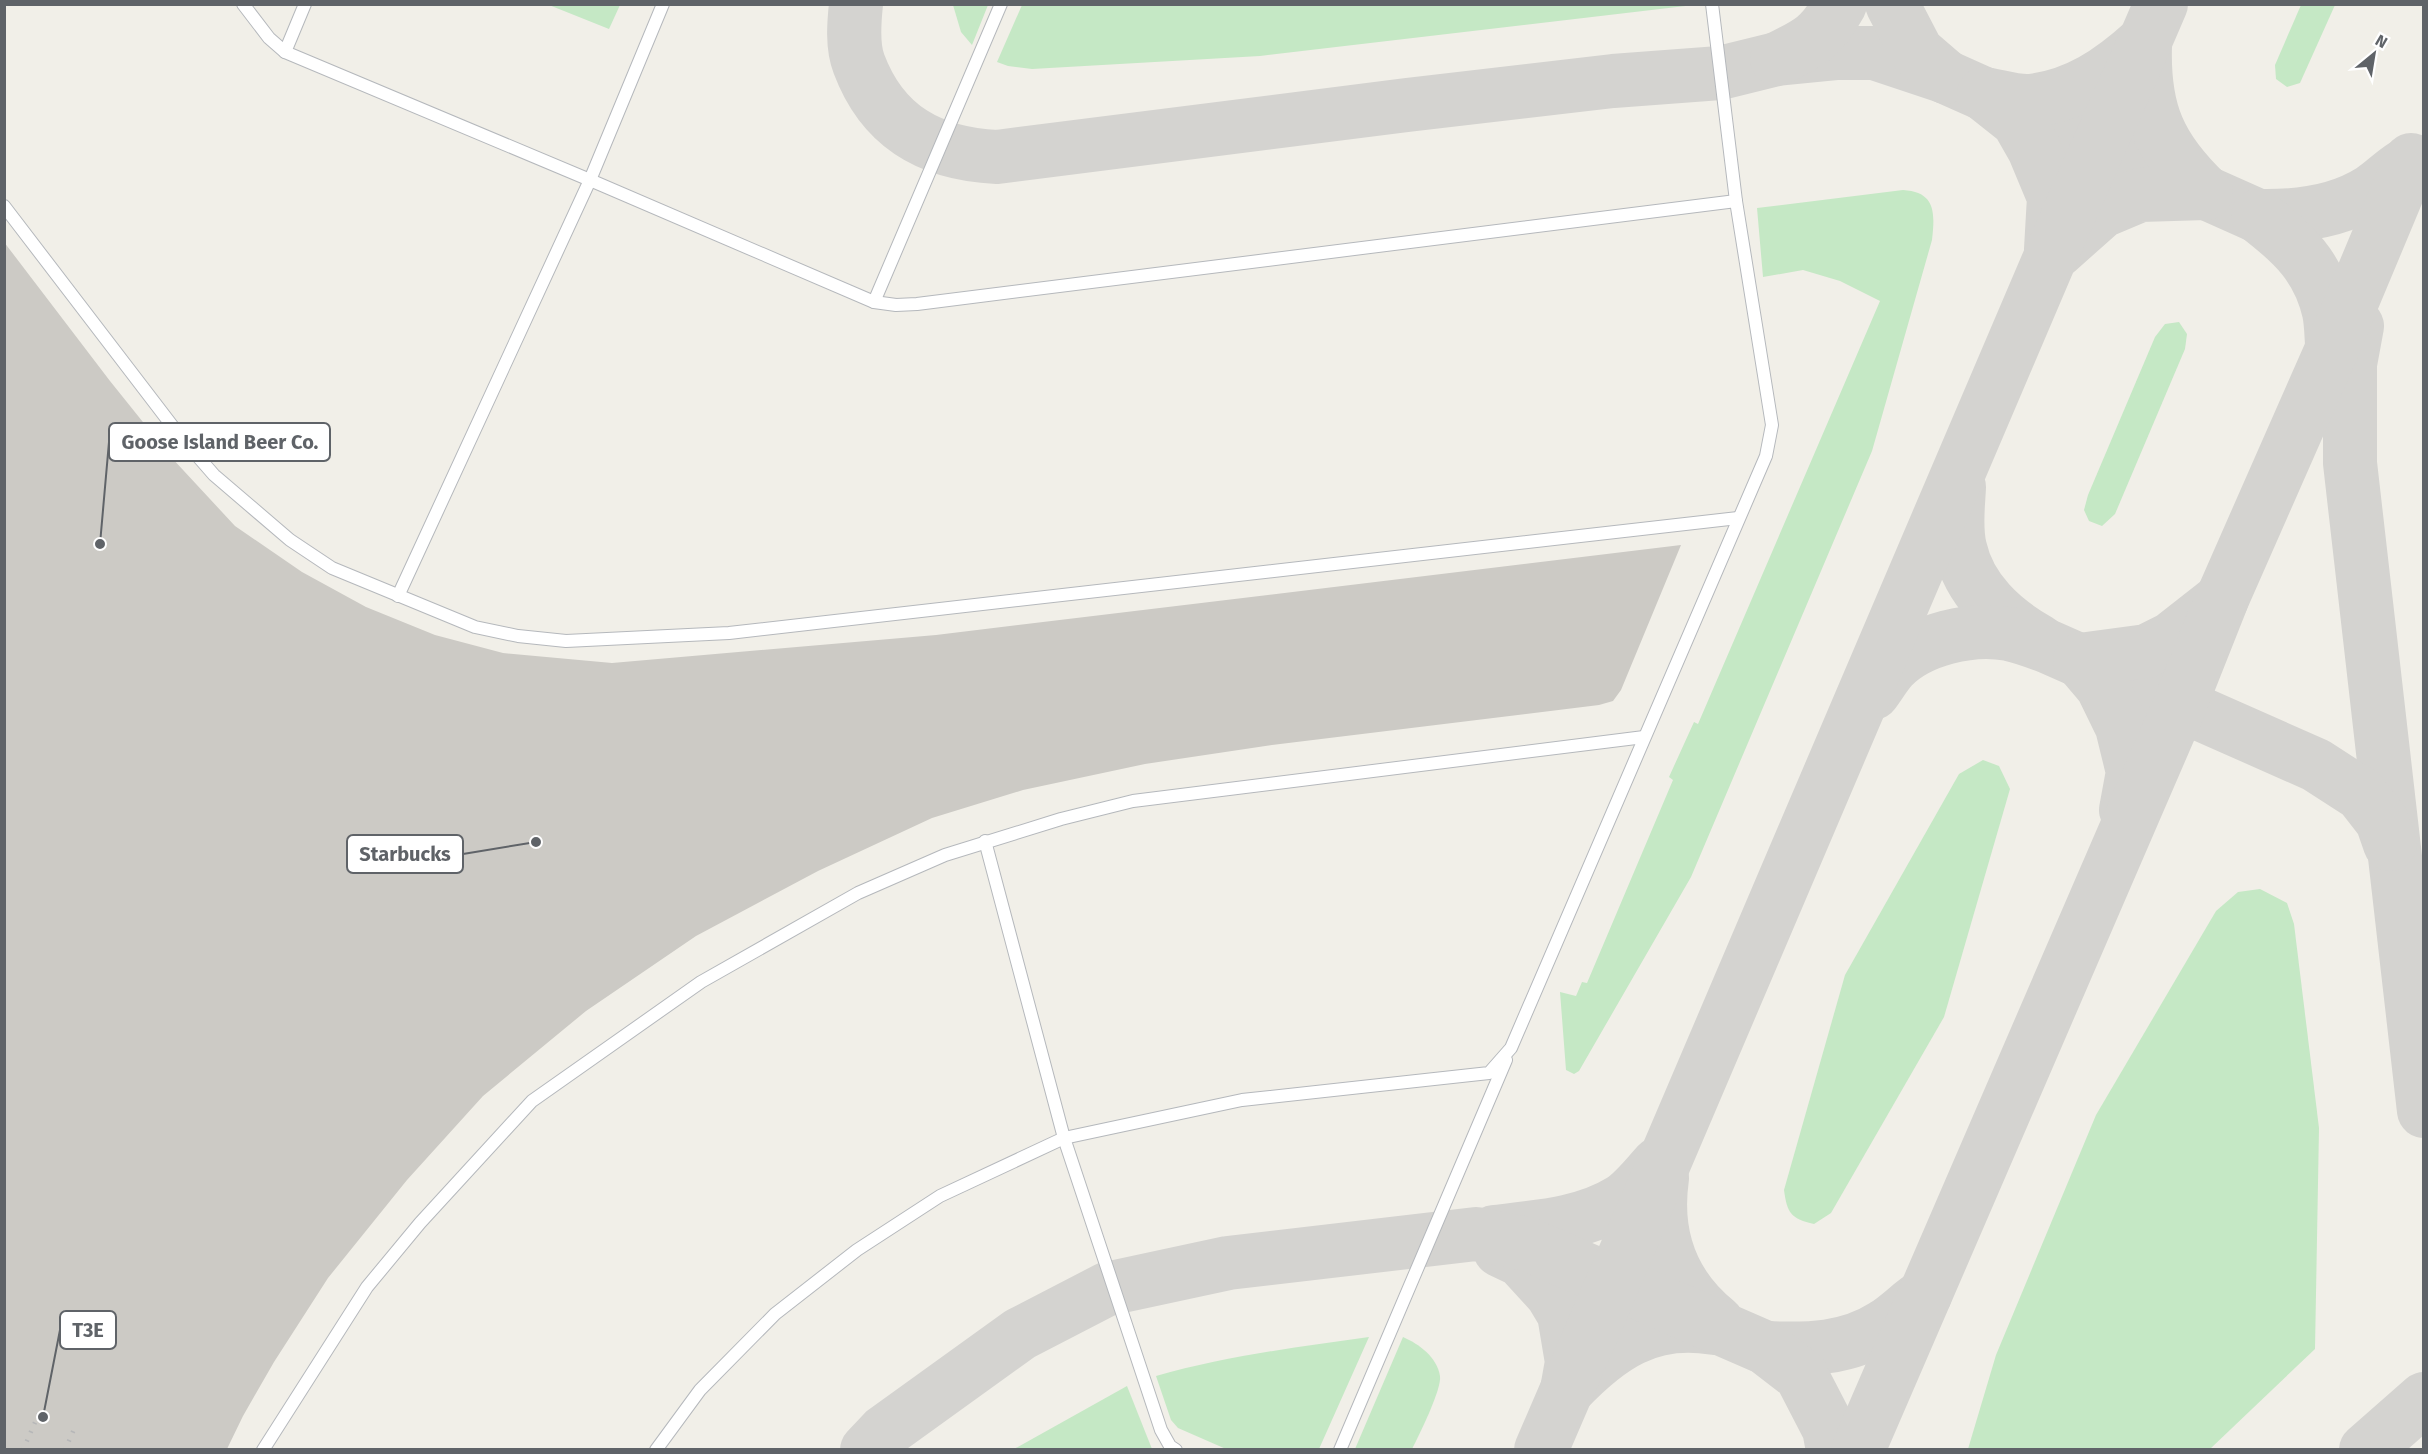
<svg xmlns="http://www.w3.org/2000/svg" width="2428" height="1454" viewBox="0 0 2428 1454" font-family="'Fira Sans',sans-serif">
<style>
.green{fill:#c5e8c5}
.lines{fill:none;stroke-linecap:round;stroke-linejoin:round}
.taxiway{stroke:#d4d3d0;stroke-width:54}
.building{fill:#cccac5}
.service-casing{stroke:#b5b8bc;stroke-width:14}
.service{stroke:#fff;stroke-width:12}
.rail{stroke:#b6b7b8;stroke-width:4.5;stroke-dasharray:1.5 8;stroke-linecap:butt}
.leader{fill:none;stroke:#5f6368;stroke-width:2}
.callout-dot{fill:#5f6368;stroke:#fff;stroke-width:2}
.callout{fill:#fff;stroke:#5f6368;stroke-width:2}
.callout-label{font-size:20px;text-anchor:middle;font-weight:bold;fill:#5f6368}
</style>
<rect width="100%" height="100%" fill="#f1efe8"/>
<g class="green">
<polygon points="549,5 620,5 609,29"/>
<polygon points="953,5 988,5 972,45 961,32"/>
<polygon points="1022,5 1022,4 1694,5 1260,56 1032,69 1008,66 997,62"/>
<polygon points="2301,5 2335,5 2300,83 2287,87 2276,79 2275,65"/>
<path d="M1903 190C1936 192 1935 213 1932 240L1872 451 1691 877 1579 1071 1574 1074 1566 1070 1560 992 1576 996 1582 982 1587 983 1673 780 1669 777 1694 722 1698 724 1880 301 1840 281 1803 270 1763 277 1757 208Z"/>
<polygon points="2179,322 2187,334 2185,349 2115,514 2102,526 2089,521 2084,510 2088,495 2155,337 2165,324"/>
<path d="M1983 760 1999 766 2010 789 1944 1017 1831 1213 1814 1224C1791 1219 1787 1213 1784 1190L1845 975 1959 774Z"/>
<polygon points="2260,889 2287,903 2294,924 2319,1128 2315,1349 2210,1449 1968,1449 1996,1355 2096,1115 2216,911 2238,892"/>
<path d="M1369 1337 1319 1449H1226L1178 1428 1171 1420 1156 1376C1226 1356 1297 1347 1369 1337Z"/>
<path d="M1403 1337C1419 1344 1437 1357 1440 1376 1442 1389 1419 1435 1412 1449H1355Z"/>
<polygon points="1127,1386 1152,1449 1014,1449"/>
</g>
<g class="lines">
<g class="taxiway">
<path d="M856 4C854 23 852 46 859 64 883 128 932 154 997 157L1407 105 1613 81 1720 73 1777 59 1838 53H1874L1946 77 2258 216C2297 217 2338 212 2371 191 2385 182 2395 170 2409 163"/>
<polyline points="1892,4 1917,52 1946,77"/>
<path d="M1777 59C1810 43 1822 37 1840 4"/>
<path d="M2258 216C2293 243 2319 267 2329 312 2332 326 2331 340 2333 354"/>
<path d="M2051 249 2054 197 2034 149 2018 121 1984 94C1998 96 2016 102 2030 101 2076 96 2111 72 2144 42"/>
<path d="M2057 251 2102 211 2140 195 2206 193C2159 148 2143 111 2145 46"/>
<polyline points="2357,326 2350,364 2350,463 2424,1111"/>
<path d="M1959 487C1958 508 1955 528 1960 548 1969 590 2003 621 2039 641"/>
<path d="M1873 693C1879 685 1885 675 1892 667 1919 639 1972 627 2009 634 2023 637 2036 642 2049 647L2316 765 2361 794 2382 821 2390 844"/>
<polyline points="2126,810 2133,772 2122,727 2102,686 2080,660 2147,651 2171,639 2222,599"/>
<path d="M1662 1178C1654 1235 1671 1285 1717 1322"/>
<path d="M1494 1232C1537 1227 1584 1224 1621 1201 1635 1192 1647 1176 1658 1164"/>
<path d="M1500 1250 1521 1260 1552 1294 1564 1314 1572 1362 1567 1390C1609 1346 1650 1317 1714 1328"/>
<path d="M1766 1348C1808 1350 1848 1349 1884 1326 1899 1317 1910 1304 1925 1295"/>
<polyline points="867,1450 884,1432 1020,1334 1107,1289 1228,1263 1476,1234 1527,1244 1766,1348 1801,1375 1829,1429 1833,1450"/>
<path d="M1541 1450C1712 1053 1881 655 2050 258 2086 173 2125 89 2161 4"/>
<polyline points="1858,1450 2180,705 2222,599 2332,349 2411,160"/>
<polyline points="2366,1450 2424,1399"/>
</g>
</g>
<polygon class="building" points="4,242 110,381 171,457 235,526 302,572 366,607 435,635 503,653 612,663 936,635 1681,545 1621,690 1613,701 1599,705 1272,745 1145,764 1023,790 932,818 818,871 696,936 586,1011 483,1096 407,1180 328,1278 274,1362 243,1416 227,1449 4,1449"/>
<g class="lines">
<g class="service-casing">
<g id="service">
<polyline points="243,4 269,38 285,52 590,180 874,302 896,305 917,304 1736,201 1772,425 1766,456 1511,1048 1489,1073 1242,1100 1064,1138 940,1196 857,1250 775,1314 700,1390 656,1450"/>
<polyline points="1712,4 1736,201"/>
<polyline points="285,52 305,4"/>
<polyline points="4,206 180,436 214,475 290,540 332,568 475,627 518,636 566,641 729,633 1738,518"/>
<polyline points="874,302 1001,4"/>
<polyline points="398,596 590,180 663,4"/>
<polyline points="985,841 1064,1138 1161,1430 1170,1446 1176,1450"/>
<polyline points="263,1450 367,1287 420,1223 532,1101 701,982 858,893 945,855 1061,819 1133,801 1644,737"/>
<polyline points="1340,1450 1506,1060"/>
</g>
</g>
<use href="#service" class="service"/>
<g class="rail">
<polyline points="23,1450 40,1411"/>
<polyline points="65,1450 75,1427"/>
</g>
</g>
<path class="leader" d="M100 544L109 442M536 842L463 854M43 1417L60 1330"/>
<g class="callout-dot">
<circle cx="100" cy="544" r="6"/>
<circle cx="536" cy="842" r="6"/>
<circle cx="43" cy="1417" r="6"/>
</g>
<g class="callout">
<rect x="109" y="423" width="221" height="38" rx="6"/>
<rect x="347" y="835" width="116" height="38" rx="6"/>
<rect x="60" y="1311" width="56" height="38" rx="6"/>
</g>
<g class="callout-label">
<text x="220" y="449">Goose Island Beer Co.</text>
<text x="405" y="861">Starbucks</text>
<text x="88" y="1337">T3E</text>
</g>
<rect width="2428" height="1454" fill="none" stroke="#5f6368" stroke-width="12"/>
<g transform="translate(2374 54) rotate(30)" stroke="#ffffff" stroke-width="4.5" paint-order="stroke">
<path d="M0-4.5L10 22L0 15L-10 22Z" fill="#5f6368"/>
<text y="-9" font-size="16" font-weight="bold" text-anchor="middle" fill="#5f6368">N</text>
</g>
</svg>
